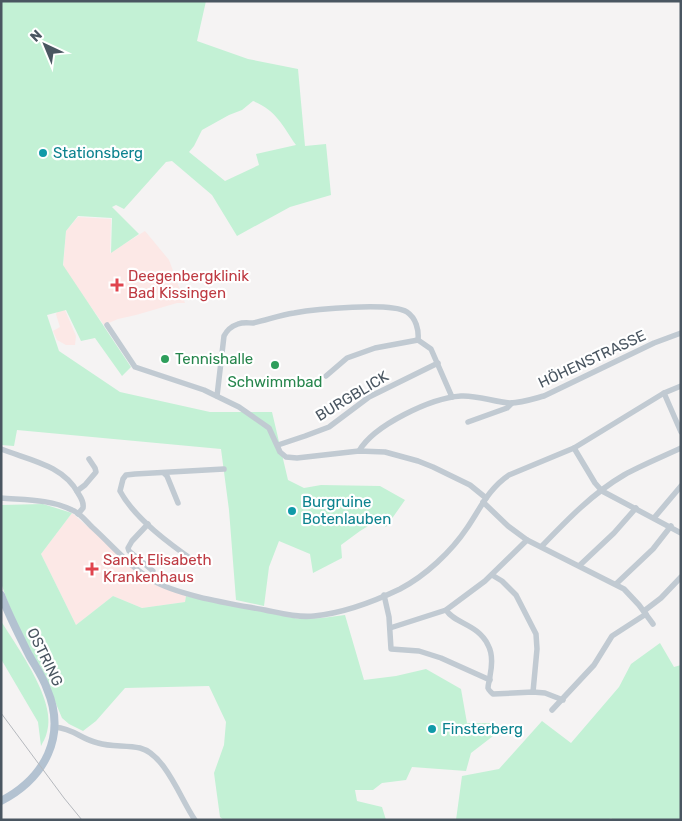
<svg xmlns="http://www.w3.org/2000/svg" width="682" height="821" viewBox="0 0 682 821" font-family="Rubik,sans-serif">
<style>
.medical{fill:#fce8e6}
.green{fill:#c3f1d5;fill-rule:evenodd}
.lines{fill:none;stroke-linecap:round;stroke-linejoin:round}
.minor{stroke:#c1cad2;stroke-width:5.5}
.major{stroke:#b3c2d1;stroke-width:8}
.rail{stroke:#b5b8bd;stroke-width:1}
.culture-dot{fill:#0f9aa8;stroke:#fff;stroke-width:2}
.health-dot{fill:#e0444e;stroke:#fff;stroke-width:2}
.leisure-dot{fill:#2e9e5b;stroke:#fff;stroke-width:2}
.labels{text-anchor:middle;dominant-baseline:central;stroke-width:4.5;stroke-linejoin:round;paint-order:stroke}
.culture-label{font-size:15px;fill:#0d838f;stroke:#fff;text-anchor:start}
.health-label{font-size:15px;fill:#be3a42;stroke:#fff;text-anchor:start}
.leisure-label{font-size:15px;fill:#27864d;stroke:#fff;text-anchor:start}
.street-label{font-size:15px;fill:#4a5661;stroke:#fff}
</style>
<rect width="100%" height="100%" fill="#f5f3f3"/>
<g class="medical">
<polygon points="78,217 111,219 110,253 145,231 169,260 185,303 177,303 136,315 118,319 104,325 84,297 81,295 65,310 76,336 75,345 66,345 57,340 53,331 60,327 56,314 60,308 66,231"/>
<polygon points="72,513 153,584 186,596 185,602 142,608 113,596 76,625 41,554"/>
</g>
<g class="green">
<path d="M1 1H206L197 41 248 59 298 69 305 146 326 144 331 195 290 207 237 236 212 195 172 161 166 162 124 209 116 205 112 207 139 234 111 253 112 218 78 216 66 231 63 265 131 367 122 376 95 338 81 341 66 310 47 315 59 351 120 392 210 412H272L288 480 304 488 321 485 380 486 405 500 386 527 378 520 360 531 341 545 342 558 313 573 310 554 279 541 269 567 264 606 236 600 229 510 221 449 17 430 14 446 1 445ZM253 101C276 110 283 126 296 145L256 154 259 165 225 181 189 152 194 146 202 130 229 115 242 110Z"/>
<polygon points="43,504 72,513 41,554 76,625 113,596 142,608 185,602 186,596 299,619 322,618 345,615 364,680 396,676 426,669 461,689 467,723 494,723 497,733 471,753 466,771 412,767 406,780 382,783 373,790 355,790 357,801 382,807 386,820 224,820 220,817 214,773 224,745 226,722 209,686 125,688 96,721 83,731 69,724 62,718 43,673 19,629 7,600 1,583 1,505"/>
<path d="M1 621C17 647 57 701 47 732 46 737 43 742 41 746L38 722 1 659Z"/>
<polygon points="660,643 674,667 681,665 681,820 610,820 612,818 606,820 456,820 462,776 499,769 542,721 571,743 619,687 631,664"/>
</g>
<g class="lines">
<g class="minor">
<polyline points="107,325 135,367 204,390 239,407 269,428 280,452 286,457 297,458 359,451 385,452 418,461 433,467 470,485 486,498"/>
<polyline points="326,376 347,358 375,348 418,340 431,349 452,397"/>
<polyline points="664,393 681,432"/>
<path d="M217 396 224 336C227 330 232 326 238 324 243 322 248 323 253 323 267 320 280 315 294 313 315 309 391 302 407 312 416 318 419 330 418 340"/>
<polyline points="468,422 507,408 512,403"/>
<polyline points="278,445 305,436 329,427 369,397 438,363"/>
<polyline points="574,448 595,483 602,491 681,533"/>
<path d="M1 449C29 460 63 465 78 493 81 498 84 502 83 508L78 514"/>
<path d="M359 451C374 425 431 398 461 396 477 395 494 402 510 403 521 403 533 399 544 396L654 343 681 333"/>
<polyline points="164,473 167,476 178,503"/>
<polyline points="77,491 85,485 96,472 95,468 89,459"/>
<path d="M1 498C25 500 50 499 72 510 80 513 86 521 92 527 111 544 129 566 152 580 179 596 233 604 265 610 280 613 298 618 314 616 344 613 373 602 400 589 425 576 451 552 467 528 480 509 489 488 509 475L574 448 664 393 681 386"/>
<polyline points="483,502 508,526 527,540 624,589 639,605 653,624"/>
<polyline points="654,518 681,486"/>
<polyline points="148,524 132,541 128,548 129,551 153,571 152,580"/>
<path d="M542 546C567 520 593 493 624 475 642 465 662 457 681 448"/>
<path d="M197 563C171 545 135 519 120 491L123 479 126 475 135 474 224 469"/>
<polyline points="580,565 614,533 636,508"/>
<polyline points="492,575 502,581 516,595 536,634 537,649 533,692"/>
<polyline points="616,584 653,549 671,526"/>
<polyline points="384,595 389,617 391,649 419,651 441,658 490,680"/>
<path d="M446 610C455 624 478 624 488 645 493 654 492 666 490 676 490 679 488 684 488 688 489 691 490 691 493 694L533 692 545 693 563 700"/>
<polyline points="644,611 661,598 681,577"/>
<polyline points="390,628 446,610 485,581 527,540"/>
<polyline points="552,710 594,665 612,636 646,614"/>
<path d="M55 727C75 729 80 739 98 743 111 747 126 745 140 748 165 754 181 800 195 820"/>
</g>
<path class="major" d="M1 595C9 616 19 635 29 655 35 666 43 677 47 689 67 736 45 778 1 801"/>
<polyline class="rail" points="1,713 64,798 82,820"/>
</g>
<g class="culture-dot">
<circle cx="43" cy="153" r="5"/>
<circle cx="292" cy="511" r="5"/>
<circle cx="432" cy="729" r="5"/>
</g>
<g class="health-dot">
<path d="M114.5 277.5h5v5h5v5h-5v5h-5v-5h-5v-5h5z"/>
<path d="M89.5 561.5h5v5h5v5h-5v5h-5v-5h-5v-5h5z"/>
</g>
<g class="leisure-dot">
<circle cx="165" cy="359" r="5"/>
<circle cx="275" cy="365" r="5"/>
</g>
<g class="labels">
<g class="culture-label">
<text x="53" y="153">Stationsberg</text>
<text x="302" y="502">Burgruine<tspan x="302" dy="17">Botenlauben</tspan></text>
<text x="442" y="729">Finsterberg</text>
</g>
<g class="health-label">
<text x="128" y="276">Deegenbergklinik<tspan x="128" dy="17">Bad Kissingen</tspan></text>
<text x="103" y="560">Sankt Elisabeth<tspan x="103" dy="17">Krankenhaus</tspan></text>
</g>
<g class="leisure-label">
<text x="175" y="359">Tennishalle</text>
<text x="275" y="382" text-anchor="middle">Schwimmbad</text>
</g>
<g class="street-label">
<text transform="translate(592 359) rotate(-25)">HÖHENSTRASSE</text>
<text transform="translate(352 396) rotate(-31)">BURGBLICK</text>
<text transform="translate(45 657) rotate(64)">OSTRING</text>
</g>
</g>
<rect width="682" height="821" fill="none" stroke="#4a5661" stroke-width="5"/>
<g transform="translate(45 45) rotate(316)" stroke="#ffffff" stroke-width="4" paint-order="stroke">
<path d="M0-4L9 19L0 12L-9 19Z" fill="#4a5661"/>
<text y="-8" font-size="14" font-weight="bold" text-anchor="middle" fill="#4a5661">N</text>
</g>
</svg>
